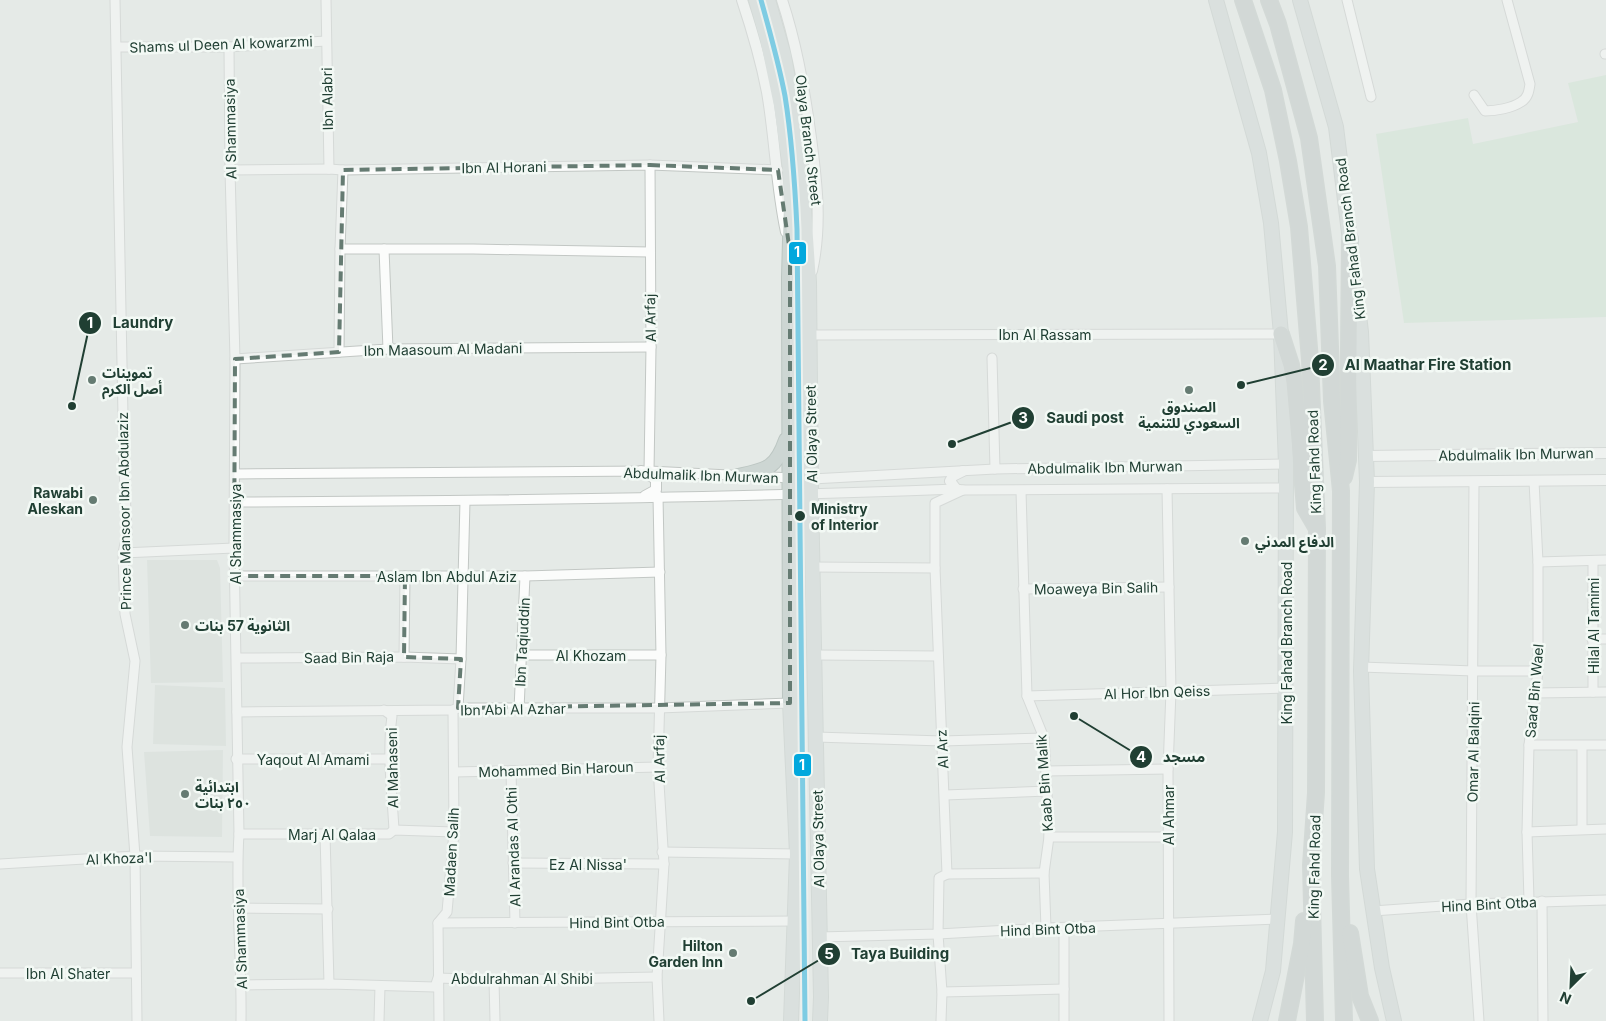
<svg xmlns="http://www.w3.org/2000/svg" width="1606" height="1021" viewBox="0 0 1606 1021" font-family="Inter,'Noto Sans Arabic',sans-serif">
<style>
.built{fill:#d2dcd6}
.green{fill:#cde4d1}
.lines{fill:none;stroke-linecap:round;stroke-linejoin:round}
.minor-casing{stroke:#c2c7c4;stroke-width:11}
.tertiary-casing{stroke:#c2c7c4;stroke-width:12}
.primary-casing{stroke:#bcc6c2;stroke-width:16}
.motorway-casing{stroke:#bcc6c2;stroke-width:18}
.minor{stroke:#fbfcfb;stroke-width:9}
.tertiary{stroke:#fbfcfb;stroke-width:10}
.primary{stroke:#cdd6d3;stroke-width:14}
.motorway{stroke:#bac3c0;stroke-width:15}
.metro-1-casing{stroke:#f3f9f5;stroke-width:9}
.metro-1{stroke:#02a8dd;stroke-width:5}
.marked{fill:none;stroke:#657b72;stroke-width:4;stroke-dasharray:10 6;stroke-linejoin:round}
.poi-dot{fill:#657b72;stroke:#f3f9f5;stroke-width:2}
.stop-dot{fill:#203f33;stroke:#f3f9f5;stroke-width:2}
.labels{text-anchor:middle;dominant-baseline:central;stroke-width:5;stroke-linejoin:round;paint-order:stroke}
.street-label{font-size:14px;fill:#203f33;stroke:#f3f9f5}
.poi-label{font-size:14px;font-weight:bold;fill:#203f33;stroke:#f3f9f5;text-anchor:start}
.stop-label{font-size:14px;font-weight:bold;fill:#203f33;stroke:#f3f9f5;text-anchor:start}
.leader{fill:none;stroke:#203f33;stroke-width:2}
.callout-dot{fill:#203f33;stroke:#f3f9f5;stroke-width:2}
.mark-label{font-size:15px;text-anchor:middle;font-weight:bold;fill:#fff}
.callout-label{font-size:15px;text-anchor:middle;font-weight:bold;fill:#203f33;stroke:#f3f9f5;stroke-width:5;stroke-linejoin:round;paint-order:stroke}
.line-badge{stroke:#f3f9f5;stroke-width:2}
.badge-label{font-size:14px;text-anchor:middle;font-weight:bold;fill:#fff}
</style>
<rect width="100%" height="100%" fill="#e5eae7"/>
<g class="built">
<polygon points="147,560 217,560 220,568 223,682 151,683"/>
<polygon points="155,685 225,688 226,746 153,744"/>
<polygon points="223,750 222,837 150,836 144,752"/>
</g>
<polygon class="green" points="1606,75 1606,317 1404,323 1376,134 1468,118 1473,144 1578,122 1568,83"/>
<g class="lines">
<g class="minor-casing">
<g id="minor">
<polyline points="115,0 124,468 127,534 123,553 125,614 135,661 127,747 135,856 137,1021"/>
<polyline points="326,0 329,169"/>
<polyline points="1347,0 1371,97"/>
<polyline points="117,47 229,47 326,41"/>
<path d="M229 47 230 170 235 359 234 548 239 834C235 896 242 959 241 1021"/>
<polyline points="1605,54 1606,54"/>
<path d="M1474 95 1485 111C1496 111 1512 108 1521 102 1528 98 1529 91 1530 84L1507 0"/>
<polyline points="230,170 329,169 343,170 650,165 778,170"/>
<polyline points="340,249 384,249"/>
<polyline points="810,335 1281,334"/>
<polyline points="388,349 384,249 473,249 650,252"/>
<polyline points="339,352 340,249 343,170"/>
<polyline points="992,358 995,469"/>
<polyline points="235,359 388,349 651,347"/>
<polyline points="649,471 651,347 650,165"/>
<polyline points="235,474 649,471 812,479 995,469 1286,464"/>
<polyline points="1474,482 1471,904 1479,1021"/>
<polyline points="1167,489 1171,691 1168,769 1169,1021"/>
<polyline points="1021,491 1027,696 1044,738 1046,771 1049,837 1044,873 1046,928"/>
<polyline points="658,496 661,655 658,767 664,864 657,977 659,1021"/>
<path d="M235 502C475 501 716 498 956 489L963 490 1286 488"/>
<polyline points="123,553 234,548"/>
<polyline points="1593,561 1593,692"/>
<polyline points="1538,562 1606,560"/>
<polyline points="813,567 935,568"/>
<polyline points="234,576 525,576 660,572"/>
<polyline points="1023,589 1169,587"/>
<polyline points="1592,639 1606,639"/>
<polyline points="521,655 661,655"/>
<polyline points="816,655 938,656"/>
<polyline points="404,657 405,576"/>
<polyline points="237,658 404,657 461,659"/>
<polyline points="1361,667 1474,671 1538,671"/>
<polyline points="1535,693 1606,692"/>
<polyline points="1027,696 1287,688"/>
<polyline points="458,708 461,659 465,501"/>
<polyline points="519,709 525,576"/>
<path d="M384 710 392 716C387 754 392 792 394 830"/>
<polyline points="237,712 453,710 458,708 659,708 790,703"/>
<polyline points="816,737 942,741 1044,738"/>
<polyline points="1529,745 1606,745"/>
<polyline points="1582,746 1582,829"/>
<polyline points="236,759 390,759"/>
<polyline points="511,771 515,923"/>
<polyline points="1046,771 1168,769"/>
<polyline points="454,772 658,767"/>
<polyline points="945,795 1047,791"/>
<polyline points="1527,832 1606,829"/>
<polyline points="239,834 389,834 394,830 454,832"/>
<polyline points="325,834 329,984"/>
<polyline points="1049,837 1168,837"/>
<polyline points="662,852 797,854"/>
<polyline points="513,863 664,864"/>
<polyline points="0,864 135,856 237,857"/>
<polyline points="947,874 1044,873"/>
<polyline points="1529,901 1527,832 1529,745 1538,671 1538,562 1534,481"/>
<polyline points="1542,901 1543,1021"/>
<polyline points="239,908 328,909"/>
<polyline points="1373,911 1471,904 1606,900"/>
<polyline points="438,923 796,921"/>
<polyline points="819,937 938,934 1046,928 1277,919"/>
<polyline points="0,973 136,973"/>
<polyline points="494,980 495,1021"/>
<polyline points="242,985 329,984 435,987 438,978 494,980 657,977"/>
<polyline points="942,992 1064,989"/>
<polyline points="379,1021 380,986"/>
<polyline points="439,1021 438,923 447,912 454,832 453,710"/>
<polyline points="941,1021 942,992 938,934 939,878 947,874 935,568 935,503 963,490"/>
<polyline points="1064,1021 1064,928"/>
</g>
</g>
<g class="tertiary-casing">
<g id="tertiary">
<path d="M742 0C752 30 761 61 767 92 775 138 776 186 786 232"/>
<path d="M782 0C797 45 805 92 811 138 817 183 822 226 812 271"/>
<polyline points="1366,456 1606,453"/>
<polyline points="641,471 656,479 656,490 645,496"/>
<polyline points="1367,482 1606,480"/>
<polyline points="956,489 950,481 953,476 963,471"/>
</g>
</g>
<g class="primary-casing">
<g id="primary">
<polyline points="756,0 767,38 781,105 790,169 791,204 789,277 790,703 797,854 791,1021"/>
<polyline points="768,0 784,56 800,150 809,282 811,494 821,997 820,1021"/>
<polyline points="1216,0 1259,153 1271,223 1281,334 1286,464 1285,832 1273,971 1260,1021"/>
<polyline points="1300,0 1336,127 1351,249"/>
<polyline points="1355,282 1361,332 1367,482 1361,671 1367,869 1382,968 1394,1021"/>
<path d="M738 476C766 470 776 469 786 440"/>
</g>
</g>
<g class="motorway-casing">
<g id="motorway">
<polyline points="1243,0 1273,90 1288,161 1299,227 1310,360 1317,528 1316,793 1311,865 1315,1021"/>
<polyline points="1269,0 1278,24 1309,138 1327,266 1332,401 1341,491 1340,876 1344,1021"/>
<polyline points="1281,334 1291,365 1294,382 1305,508 1316,527"/>
<polyline points="1344,477 1348,460 1350,239"/>
<polyline points="1350,933 1360,996 1370,1021"/>
<polyline points="1287,1021 1302,944 1304,921"/>
</g>
</g>
<use href="#minor" class="minor"/>
<use href="#tertiary" class="tertiary"/>
<use href="#primary" class="primary"/>
<use href="#motorway" class="motorway"/>
<g class="metro-1-casing">
<path id="metro-1" d="M761 0C770 32 779 64 785 96 792 140 795 185 797 229L805 1021"/>
</g>
<use href="#metro-1" class="metro-1"/>
</g>
<path d="M0 0H1606V1021H0ZM650 165 778 170 790 252V703L458 708 461 659 404 657 405 576H234L235 359 339 352 343 170Z" fill="#e5eae7" fill-opacity=".55" fill-rule="evenodd"/>
<path class="marked" d="M650 165 778 170 790 252V703L458 708 461 659 404 657 405 576H234L235 359 339 352 343 170Z"/>
<g class="poi-dot">
<circle cx="92" cy="380" r="5"/>
<circle cx="1189" cy="390" r="5"/>
<circle cx="93" cy="500" r="5"/>
<circle cx="1245" cy="541" r="5"/>
<circle cx="185" cy="625" r="5"/>
<circle cx="185" cy="794" r="5"/>
<circle cx="733" cy="953" r="5"/>
</g>
<circle class="stop-dot" cx="800" cy="516" r="6"/>
<g class="labels">
<g class="street-label">
<text transform="translate(221 44) rotate(-2)">Shams ul Deen Al kowarzmi</text>
<text transform="translate(327 99) rotate(-91)">Ibn Alabri</text>
<text transform="translate(230 129) rotate(-91)">Al Shammasiya</text>
<text transform="translate(809 140) rotate(83)">Olaya Branch Street</text>
<text transform="translate(504 167) rotate(-1)">Ibn Al Horani</text>
<text transform="translate(1350 239) rotate(-97)">King Fahad Branch Road</text>
<text transform="translate(650 318) rotate(-91)">Al Arfaj</text>
<text x="1045" y="334">Ibn Al Rassam</text>
<text transform="translate(443 349) rotate(-1)">Ibn Maasoum Al Madani</text>
<text transform="translate(811 434) rotate(-91)">Al Olaya Street</text>
<text transform="translate(1516 454) rotate(-1)">Abdulmalik Ibn Murwan</text>
<text transform="translate(1314 462) rotate(-92)">King Fahd Road</text>
<text transform="translate(1105 467) rotate(-1)">Abdulmalik Ibn Murwan</text>
<text transform="translate(701 475) rotate(2)">Abdulmalik Ibn Murwan</text>
<text transform="translate(124 511) rotate(-91)">Prince Mansoor Ibn Abdulaziz</text>
<text transform="translate(235 534) rotate(-90)">Al Shammasiya</text>
<text x="447" y="576">Aslam Ibn Abdul Aziz</text>
<text transform="translate(1096 588) rotate(-1)">Moaweya Bin Salih</text>
<text transform="translate(1593 626) rotate(-90)">Hilal Al Tamimi</text>
<text transform="translate(522 642) rotate(-87)">Ibn Taqiuddin</text>
<text transform="translate(1286 643) rotate(-90)">King Fahad Branch Road</text>
<text x="591" y="655">Al Khozam</text>
<text transform="translate(349 657) rotate(-1)">Saad Bin Raja</text>
<text transform="translate(1534 691) rotate(-85)">Saad Bin Wael</text>
<text transform="translate(1157 692) rotate(-2)">Al Hor Ibn Qeiss</text>
<text transform="translate(513 709) rotate(-1)">Ibn Abi Al Azhar</text>
<text transform="translate(942 749) rotate(-93)">Al Arz</text>
<text transform="translate(1473 752) rotate(-89)">Omar Al Balqini</text>
<text x="313" y="759">Yaqout Al Amami</text>
<text transform="translate(659 759) rotate(-91)">Al Arfaj</text>
<text transform="translate(392 768) rotate(-91)">Al Mahaseni</text>
<text transform="translate(556 769) rotate(-2)">Mohammed Bin Haroun</text>
<text transform="translate(1044 783) rotate(-94)">Kaab Bin Malik</text>
<text transform="translate(1168 815) rotate(-90)">Al Ahmar</text>
<text x="332" y="834">Marj Al Qalaa</text>
<text transform="translate(818 839) rotate(-91)">Al Olaya Street</text>
<text transform="translate(513 847) rotate(-92)">Al Arandas Al Othi</text>
<text transform="translate(451 852) rotate(-87)">Madaen Salih</text>
<text transform="translate(119 858) rotate(-2)">Al Khoza'I</text>
<text x="588" y="864">Ez Al Nissa'</text>
<text transform="translate(1314 867) rotate(-89)">King Fahd Road</text>
<text transform="translate(1489 904) rotate(-3)">Hind Bint Otba</text>
<text transform="translate(617 922) rotate(-1)">Hind Bint Otba</text>
<text transform="translate(1048 929) rotate(-2)">Hind Bint Otba</text>
<text transform="translate(240 939) rotate(-92)">Al Shammasiya</text>
<text x="68" y="973">Ibn Al Shater</text>
<text x="522" y="978">Abdulrahman Al Shibi</text>
</g>
<g class="poi-label">
<text x="102" y="372">تموينات<tspan x="102" dy="16">أصل الكرم</tspan></text>
<text x="1189" y="406" text-anchor="middle">الصندوق<tspan x="1189" dy="16">السعودي للتنمية</tspan></text>
<text x="83" y="492" text-anchor="end">Rawabi<tspan x="83" dy="16">Aleskan</tspan></text>
<text x="1255" y="541">الدفاع المدني</text>
<text x="195" y="625">الثانوية 57 بنات</text>
<text x="195" y="786">ابتدائية<tspan x="195" dy="16">٢٥٠ بنات</tspan></text>
<text x="723" y="945" text-anchor="end">Hilton<tspan x="723" dy="16">Garden Inn</tspan></text>
</g>
<g class="stop-label">
<text x="811" y="508">Ministry<tspan x="811" dy="16">of Interior</tspan></text>
</g>
</g>
<path class="leader" d="M72 406L90 323M1241 385L1323 365M952 444L1023 418M1074 716L1141 757M751 1001L829 954"/>
<g class="callout-dot">
<circle cx="72" cy="406" r="5"/>
<circle cx="1241" cy="385" r="5"/>
<circle cx="952" cy="444" r="5"/>
<circle cx="1074" cy="716" r="5"/>
<circle cx="751" cy="1001" r="5"/>
<circle cx="90" cy="323" r="12"/>
<circle cx="1323" cy="365" r="12"/>
<circle cx="1023" cy="418" r="12"/>
<circle cx="1141" cy="757" r="12"/>
<circle cx="829" cy="954" r="12"/>
</g>
<g class="mark-label">
<text x="90" y="328">1</text>
<text x="1323" y="370">2</text>
<text x="1023" y="423">3</text>
<text x="1141" y="762">4</text>
<text x="829" y="959">5</text>
</g>
<g class="callout-label">
<text x="143" y="328">Laundry</text>
<text x="1428" y="370">Al Maathar Fire Station</text>
<text x="1085" y="423">Saudi post</text>
<text x="1184" y="762">مسجد</text>
<text x="900" y="959">Taya Building</text>
</g>
<g class="line-badge">
<rect x="788" y="241" width="19" height="24" rx="5" fill="#02a8dd"/>
<rect x="793" y="753" width="19" height="24" rx="5" fill="#02a8dd"/>
</g>
<g class="badge-label">
<text x="797" y="257">1</text>
<text x="802" y="770">1</text>
</g>
<g transform="translate(1571 986) rotate(204)" stroke="#f3f9f5" stroke-width="4" paint-order="stroke">
<path d="M0-4L9 19L0 12L-9 19Z" fill="#203f33"/>
<text y="-8" font-size="14" font-weight="bold" text-anchor="middle" fill="#203f33">N</text>
</g>
</svg>
